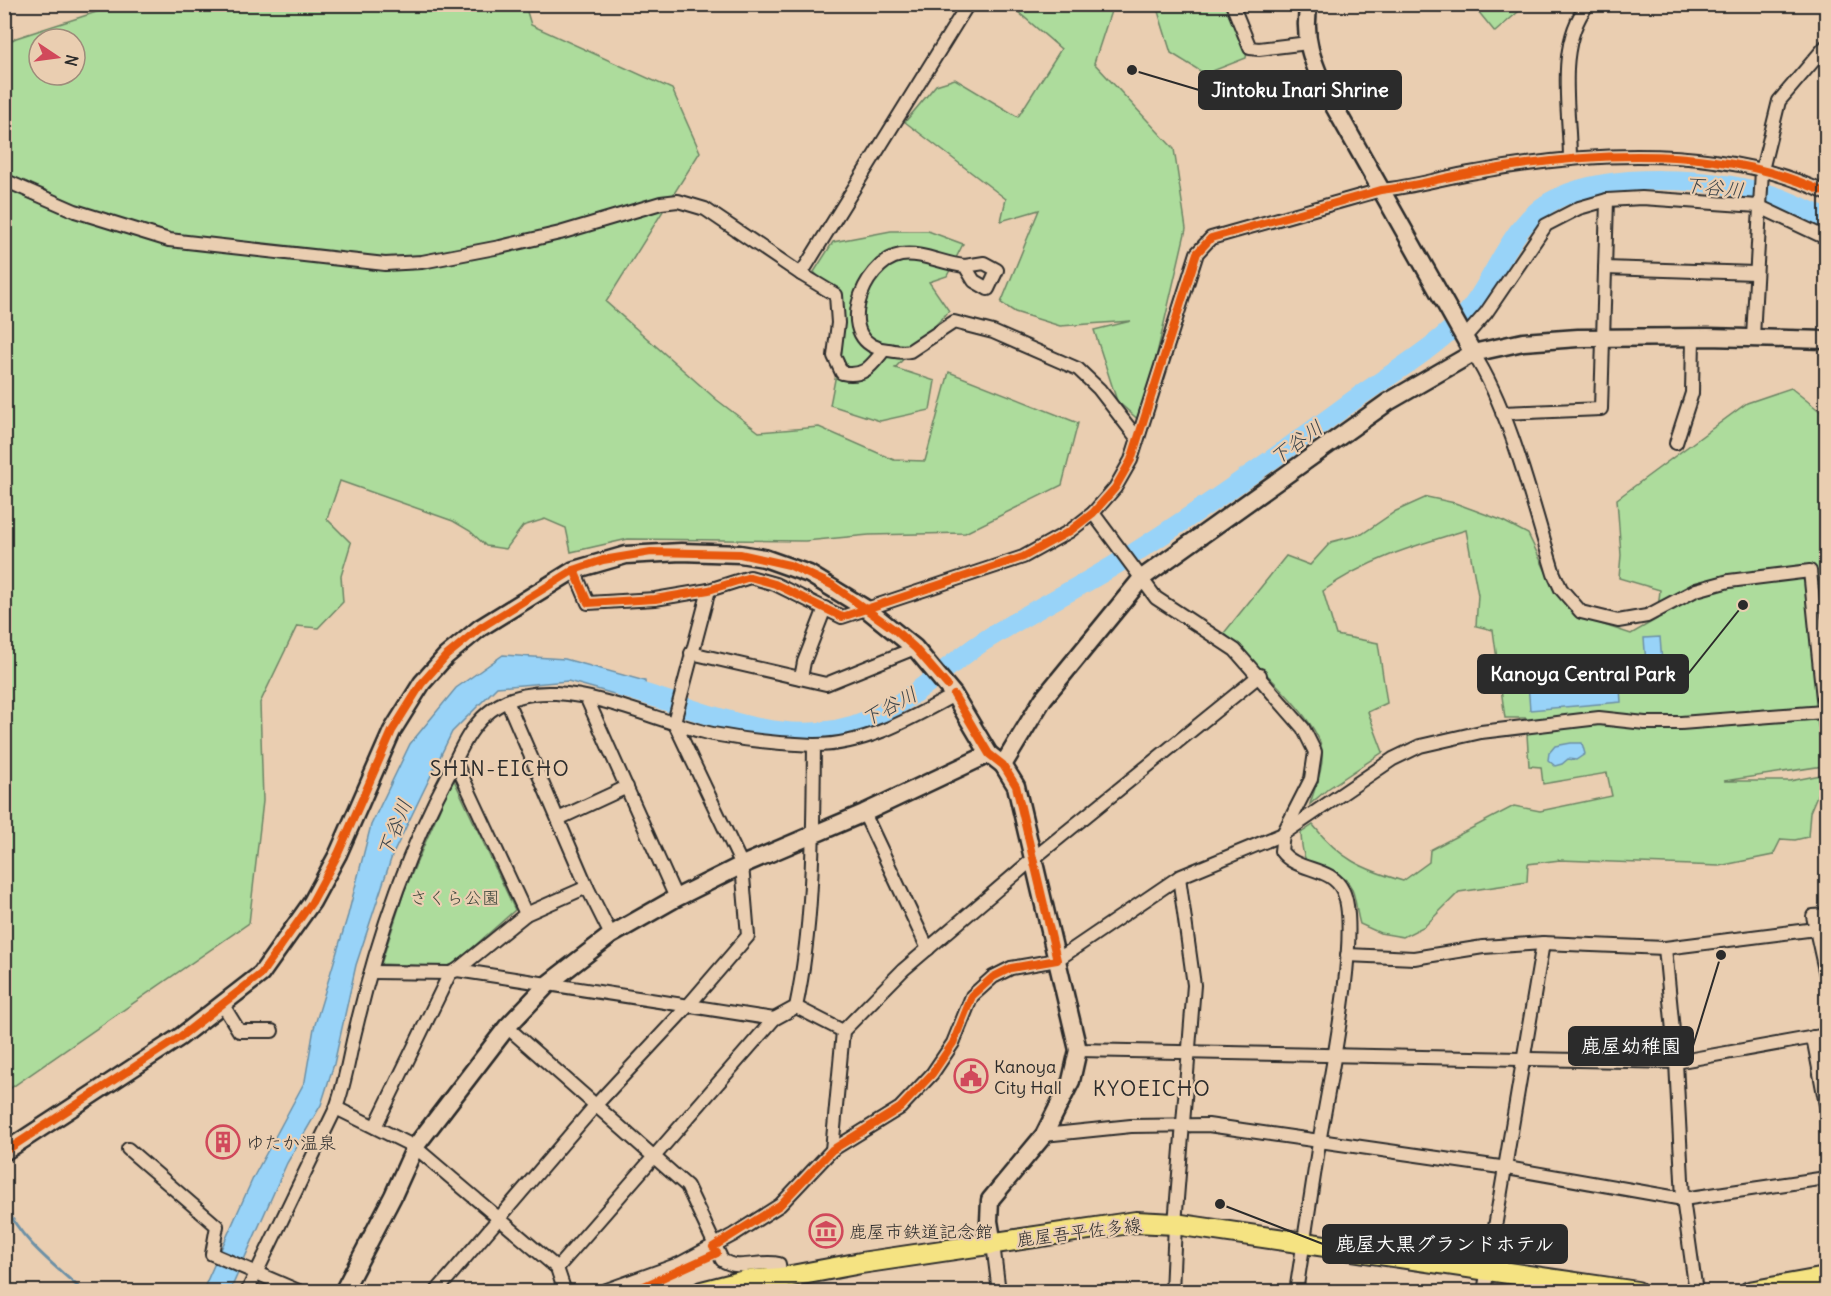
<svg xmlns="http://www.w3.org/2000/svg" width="1831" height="1296" viewBox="0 0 1831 1296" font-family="Delius,'Klee One',sans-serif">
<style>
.green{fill:#addc9c;stroke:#6c8464;stroke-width:1.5;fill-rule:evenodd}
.water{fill:#98d3f8;stroke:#6c90a6;stroke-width:1.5}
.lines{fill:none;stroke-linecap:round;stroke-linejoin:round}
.stream{stroke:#6c90a6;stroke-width:3}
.river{stroke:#98d3f8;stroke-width:20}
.street-casing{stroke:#2b2b2b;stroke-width:16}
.secondary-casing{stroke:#2b2b2b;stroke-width:21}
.primary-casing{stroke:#2b2b2b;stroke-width:24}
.street{stroke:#eaceb1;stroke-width:12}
.secondary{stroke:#eaceb1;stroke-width:16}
.primary{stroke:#f5e382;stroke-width:20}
.cycleway-casing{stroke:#eaceb1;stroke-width:11}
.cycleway{stroke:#e8590c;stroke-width:8}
.labels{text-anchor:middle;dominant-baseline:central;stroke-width:4.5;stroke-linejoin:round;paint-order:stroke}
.park-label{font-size:18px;fill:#3e463c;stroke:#eaceb1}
.poi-label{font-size:18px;fill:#2b2b2b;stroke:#eaceb1;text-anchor:start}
.street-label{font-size:18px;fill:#2b2b2b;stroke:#eaceb1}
.water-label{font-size:20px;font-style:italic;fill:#3b444a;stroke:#eaceb1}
.quarter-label{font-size:21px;letter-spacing:1.5px;fill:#2b2b2b;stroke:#eaceb1}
.leader{fill:none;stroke:#2b2b2b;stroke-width:2}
.callout-dot{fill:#2b2b2b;stroke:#eaceb1;stroke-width:2}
.callout{fill:#2b2b2b;stroke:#2b2b2b;stroke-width:2}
.callout-label{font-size:20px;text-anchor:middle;font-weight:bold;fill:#fff}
</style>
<rect width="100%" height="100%" fill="#eaceb1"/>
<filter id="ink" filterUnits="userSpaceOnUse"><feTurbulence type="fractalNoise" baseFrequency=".0167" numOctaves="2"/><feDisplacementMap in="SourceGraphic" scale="12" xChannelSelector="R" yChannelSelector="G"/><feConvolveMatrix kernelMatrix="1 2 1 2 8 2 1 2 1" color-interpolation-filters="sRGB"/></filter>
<g filter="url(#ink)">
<g class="green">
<path d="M118 5H525L531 25 672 89 700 152 606 302 717 400 759 432 819 427 894 460 925 461 949 372 1078 423 1062 485 965 533 869 535 805 541 628 539 571 552 566 528 545 519 523 526 506 549 486 546 470 531 453 521 340 481 327 519 351 543 341 576 343 602 318 628 297 626 260 703 263 801 249 923 5 1092 4 44 16 38ZM39 39H75V75H39Z"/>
<polygon points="1010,5 1113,5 1094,63 1174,149 1186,229 1141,422 1117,401 1094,330 1131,321 1060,326 1015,312 1001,303 1039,210 1001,221 1006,199 905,122 936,85 955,79 1018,117 1061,49"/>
<polygon points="1156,5 1228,5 1247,50 1246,58 1205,74 1171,53"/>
<polygon points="1473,5 1526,5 1495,32"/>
<polygon points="891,231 928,231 963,244 947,276 929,282 949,311 895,368 935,381 930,410 880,421 830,405 840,354 836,295 814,272 833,242"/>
<path d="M1791 388 1826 416V703L1816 704 1823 766 1724 781H1790L1826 774 1810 812 1808 837 1795 840 1781 839 1773 855 1719 866 1560 860 1528 864 1527 882 1459 892 1425 926 1403 937 1380 933 1360 924C1355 909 1357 892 1346 880 1320 855 1303 884 1301 833L1313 825C1340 859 1362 869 1403 881L1429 862 1430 850 1514 806 1540 811 1612 796 1607 773 1543 784 1541 767 1529 766 1526 718H1505L1493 630 1476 626 1478 595 1466 530C1416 545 1365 560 1323 591L1336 635 1378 643 1387 703 1368 712 1383 752 1329 788 1310 804C1315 787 1324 768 1322 750 1319 719 1247 656 1224 633L1286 556 1310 565 1331 542 1362 534 1396 511 1427 497 1455 503 1501 520 1528 534 1551 582 1574 615 1631 634 1657 619 1660 590 1619 578 1621 555 1617 499 1747 403Z"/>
<polygon points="453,778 515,910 451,967 381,964 404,892"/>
</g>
<g class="water">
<polygon points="1660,637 1664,688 1648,689 1644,638"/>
<polygon points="503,655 565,659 645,681 646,703 568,681 497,687 452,732 392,856 356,965 334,1064 321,1105 287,1163 230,1291 202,1292 253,1178 305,1081 314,1028 348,915 371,825 410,744 456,688"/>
<polygon points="1618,662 1621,702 1530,710 1527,670"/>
<polygon points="1571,743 1582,743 1585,754 1576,760 1568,759 1562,764 1555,766 1548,760 1549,753 1555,746"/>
</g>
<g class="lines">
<path class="stream" d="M4 1203C20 1240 54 1265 84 1292"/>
<path class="river" d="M621 687C684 703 755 739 820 732 891 726 929 677 984 641 1032 610 1083 586 1131 555 1206 507 1279 455 1351 402 1386 377 1429 352 1459 322 1497 284 1507 220 1560 197 1615 172 1710 178 1768 194 1788 200 1808 210 1826 219"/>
<g class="street-casing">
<g id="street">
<polyline points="1232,4 1250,48 1259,49 1308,43"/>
<path d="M1570 159C1570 109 1555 46 1588 4"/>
<path d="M4 180 75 211 169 240 385 264 422 262 500 247 560 233 661 203 678 201 705 209 801 274 836 295 838 323 834 356 842 373C864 378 871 366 884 350"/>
<path d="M965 266 984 263 997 270 988 289 974 281 965 266C943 264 923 252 901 255 861 262 832 345 888 350 896 351 902 353 910 351L954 322 993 332 1078 369 1099 389 1137 438"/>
<polyline points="1605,268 1755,273"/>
<polyline points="801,274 968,4"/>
<polyline points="1465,337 1486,313 1546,225 1579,208 1607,200 1642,198 1758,206 1826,238"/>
<polyline points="1753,337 1762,170 1779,101 1826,46"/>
<path d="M1473 353C1511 412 1533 506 1554 574L1561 589 1581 612 1618 621 1647 616 1696 590 1729 581 1810 571 1826 728"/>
<polyline points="1502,413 1601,409 1607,200"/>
<polyline points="1676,443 1692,393 1693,337"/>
<path d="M1093 513 1156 598 1235 650 1303 728 1315 752 1311 779 1283 834 1281 851C1297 873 1331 865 1343 891 1362 930 1327 1094 1319 1143 1311 1193 1304 1242 1296 1292"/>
<path d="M574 570 588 603 655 599 709 590 750 577 775 584 842 617 1023 557 1070 531 1093 513 1115 488 1131 460 1197 253 1211 238 1381 190C1414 187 1444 177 1476 172 1586 152 1722 143 1826 193"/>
<polyline points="691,653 826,684 915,648"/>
<polyline points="801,678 804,662 825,608"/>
<polyline points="587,699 676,898"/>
<polyline points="507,701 587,887 611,935"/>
<polyline points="455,761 526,914"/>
<polyline points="864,813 928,949"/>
<polyline points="558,819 627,787"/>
<polyline points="1826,915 1813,916 1826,975"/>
<polyline points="1665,948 1676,1062 1683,1199 1696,1292"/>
<polyline points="1347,955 1414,958 1483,947 1543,943 1665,948 1816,929"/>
<polyline points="457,970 774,1019"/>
<polyline points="371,972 450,973 457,970 526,914 587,887"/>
<polyline points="223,1005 239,1031 272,1031"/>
<polyline points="796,1007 843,1031"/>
<path d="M507 1027 687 1186 722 1260C739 1272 759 1259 779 1264L781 1278"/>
<polyline points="1813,1037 1826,1105"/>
<polyline points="1078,1050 1676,1062 1826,1035"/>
<polyline points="336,1108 415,1147 557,1268 565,1292"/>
<polyline points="375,1127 450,973"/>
<polyline points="1044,1135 1131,1126 1208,1125 1507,1168 1683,1199 1826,1178"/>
<polyline points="128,1149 217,1226 212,1254 301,1292"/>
<polyline points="832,1150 843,1031 903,970 1033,859 1260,675"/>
<polyline points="993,1244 999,1292"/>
<path d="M557 1268 774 1019 796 1007C814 922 813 832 814 745"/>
<path d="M247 1292 336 1108C346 1081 349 1055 356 1028 377 940 406 853 449 774 456 759 463 742 473 729 528 652 642 720 713 734 745 740 780 744 813 745 864 746 912 718 954 695"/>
<polyline points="436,1292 594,1107 687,1007 748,936 742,865 674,722 709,590"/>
<polyline points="601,1292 679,1264 733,1235 780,1205 832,1150 900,1108 932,1074 953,1043 972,996 993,977 1011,968 1057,960 1179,877 1283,834 1393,759 1420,746 1481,732 1599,718 1645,723 1681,723 1824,712"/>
<polyline points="1172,1292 1175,1224 1194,985 1179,877"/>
<polyline points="1484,1292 1543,943"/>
</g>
</g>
<g class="secondary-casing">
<g id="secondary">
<path d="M1309 4C1302 37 1313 63 1326 92L1473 353"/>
<polyline points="1003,765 1043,699 1142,578 1388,402 1473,353 1523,342 1578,338 1708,337 1826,340"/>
<polyline points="4,1152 180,1037 261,974 312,902 338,854 392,731 422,683 446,656 480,628 574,570 626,555 681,552 740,554 764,558 809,574 868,610 915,648 954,695 989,754 1003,765 1016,786 1078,1050 1071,1081 1044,1135 990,1200 989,1221 993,1244"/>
<polyline points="343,1292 393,1196 415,1147 507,1027 549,983 611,935 676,898 742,865 864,813 989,754"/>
</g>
</g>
<g class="primary-casing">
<g id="primary">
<polyline points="702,1292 745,1281 781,1278 861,1263 1136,1222 1175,1224 1637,1292"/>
<polyline points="1749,1292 1826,1278"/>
</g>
</g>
<use href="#street" class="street"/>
<use href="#secondary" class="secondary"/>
<use href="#primary" class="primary"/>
<g class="cycleway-casing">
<g id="cycleway">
<path d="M574 570 588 603 655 599 709 590 750 577 775 584 842 617 1023 557 1070 531 1093 513 1115 488 1131 460 1197 253 1211 238 1381 190C1414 187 1444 177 1476 172 1586 152 1722 143 1826 193"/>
<polyline points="4,1152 180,1037 261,974 312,902 338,854 392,731 422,683 446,656 480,628 574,570 603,560 651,552 740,554 789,565 832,585 895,630 915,648 947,685"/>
<polyline points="713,1247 780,1205 832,1150 900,1108 932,1074 953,1043 972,996 993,977 1011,968 1057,960 1016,786 1003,765 989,754 954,695"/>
<polyline points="631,1292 717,1253"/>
</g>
</g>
<use href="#cycleway" class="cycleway"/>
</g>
</g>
<defs>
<g id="civic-ring" transform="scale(1.725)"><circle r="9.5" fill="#eaceb1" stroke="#d1495b" stroke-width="1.5"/><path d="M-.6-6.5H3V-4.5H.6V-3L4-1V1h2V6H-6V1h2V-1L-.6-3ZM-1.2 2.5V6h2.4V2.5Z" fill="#d1495b"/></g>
<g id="building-ring" transform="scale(1.725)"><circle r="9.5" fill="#eaceb1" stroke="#d1495b" stroke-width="1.5"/><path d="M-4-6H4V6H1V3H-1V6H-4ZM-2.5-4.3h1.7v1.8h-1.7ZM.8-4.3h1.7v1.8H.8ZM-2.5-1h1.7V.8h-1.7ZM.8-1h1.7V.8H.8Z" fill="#d1495b"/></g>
<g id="museum-ring" transform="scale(1.725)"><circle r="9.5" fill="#eaceb1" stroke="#d1495b" stroke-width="1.5"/><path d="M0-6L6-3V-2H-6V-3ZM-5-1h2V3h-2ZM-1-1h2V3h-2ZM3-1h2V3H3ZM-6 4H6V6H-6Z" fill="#d1495b"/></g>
</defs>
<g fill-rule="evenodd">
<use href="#civic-ring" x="971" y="1076"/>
<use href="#building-ring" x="223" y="1142"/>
<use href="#museum-ring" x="826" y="1231"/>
</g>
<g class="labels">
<g class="park-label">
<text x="455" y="897">さくら公園</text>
</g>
<g class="poi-label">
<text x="994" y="1066">Kanoya<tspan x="994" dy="21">City Hall</tspan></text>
<text x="246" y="1142">ゆたか温泉</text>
<text x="849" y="1231">鹿屋市鉄道記念館</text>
</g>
<g class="street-label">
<text transform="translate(1079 1232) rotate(-7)">鹿屋吾平佐多線</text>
</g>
<g class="water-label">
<text transform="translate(1714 187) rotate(6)">下谷川</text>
<text transform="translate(1296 442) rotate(-36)">下谷川</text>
<text transform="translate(889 706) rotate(-28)">下谷川</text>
<text transform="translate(394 828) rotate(-68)">下谷川</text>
</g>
<g class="quarter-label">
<text x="500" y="768">SHIN-EICHO</text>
<text x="1152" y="1088">KYOEICHO</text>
</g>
</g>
<path class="leader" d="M1132 70L1199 90M1743 605L1688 674M1721 955L1693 1046M1220 1204L1323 1244"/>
<g class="callout-dot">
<circle cx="1132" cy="70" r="6"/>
<circle cx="1743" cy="605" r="6"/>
<circle cx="1721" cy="955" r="6"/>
<circle cx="1220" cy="1204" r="6"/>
</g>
<g class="callout">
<rect x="1199" y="71" width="202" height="38" rx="6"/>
<rect x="1478" y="655" width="210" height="38" rx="6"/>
<rect x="1569" y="1027" width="124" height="38" rx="6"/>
<rect x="1323" y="1225" width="244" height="38" rx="6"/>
</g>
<g class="callout-label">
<text x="1300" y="97">Jintoku Inari Shrine</text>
<text x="1583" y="681">Kanoya Central Park</text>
<text x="1631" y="1053">鹿屋幼稚園</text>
<text x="1445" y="1251">鹿屋大黒グランドホテル</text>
</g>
<rect width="1831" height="1296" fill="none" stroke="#eaceb1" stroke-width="24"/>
<rect x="12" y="12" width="1807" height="1272" fill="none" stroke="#2b2b2b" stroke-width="2" filter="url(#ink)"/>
<g transform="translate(57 57) rotate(103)"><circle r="28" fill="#eaceb1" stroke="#9e8d7b" stroke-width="1.5"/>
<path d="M0-4.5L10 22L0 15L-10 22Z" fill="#d1495b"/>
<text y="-9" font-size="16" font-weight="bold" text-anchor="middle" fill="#2b2b2b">N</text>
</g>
</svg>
